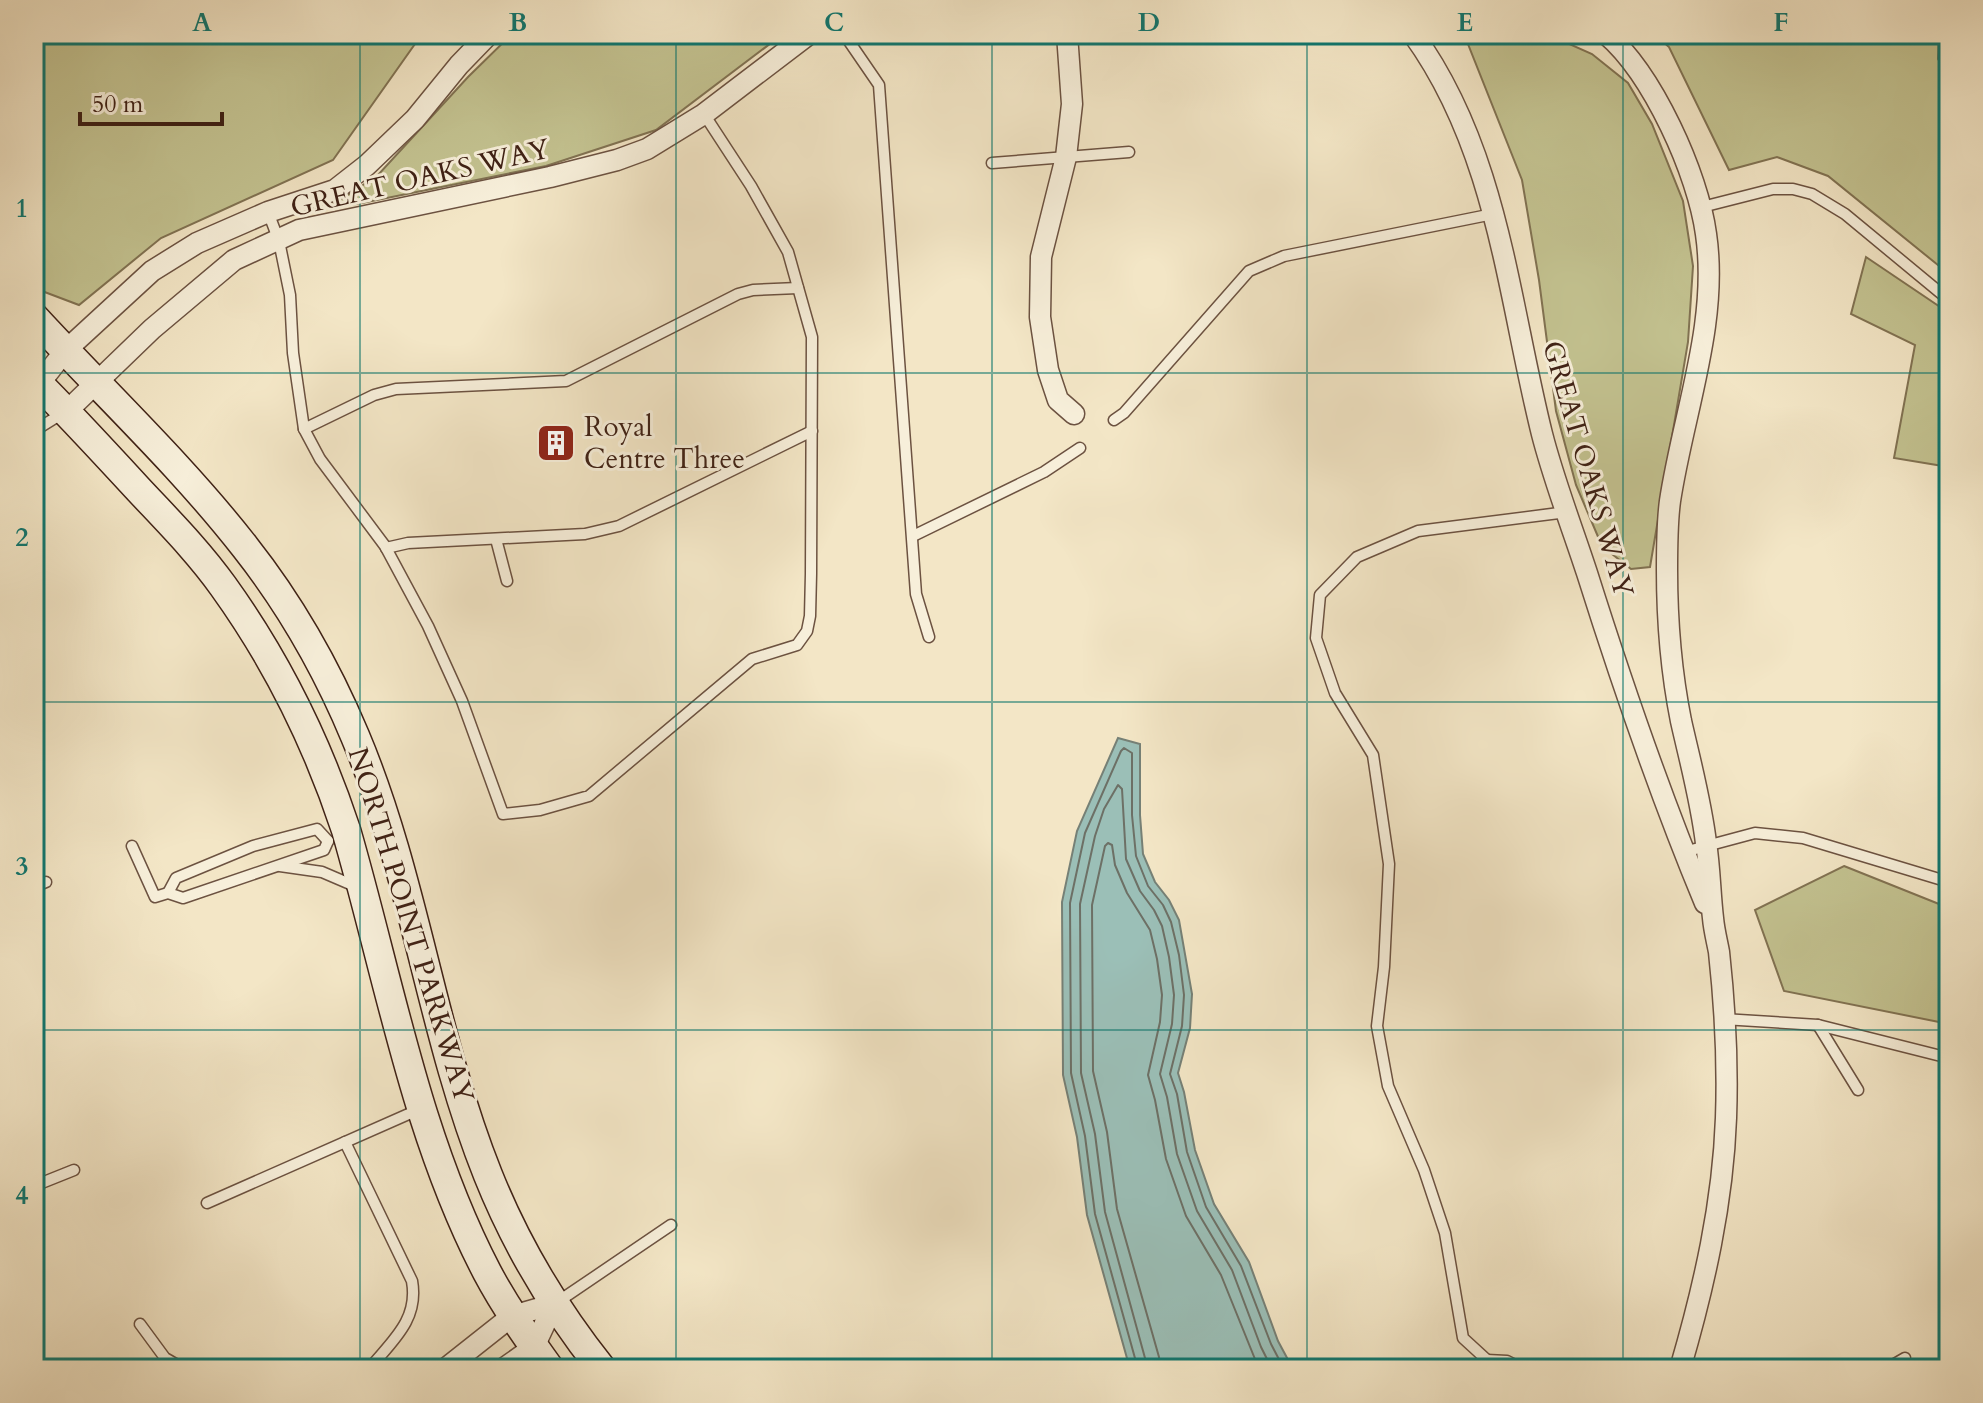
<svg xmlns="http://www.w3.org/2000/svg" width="1983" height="1403" viewBox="0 0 1983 1403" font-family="Cardo,serif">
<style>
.green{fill:#c3c290;stroke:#817252;stroke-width:2}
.water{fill:#9bbfb7;stroke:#768076;stroke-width:2}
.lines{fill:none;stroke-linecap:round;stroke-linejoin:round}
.shore{stroke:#6d7066;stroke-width:2}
.lane-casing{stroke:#6c5241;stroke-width:13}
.street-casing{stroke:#6c5241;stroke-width:23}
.secondary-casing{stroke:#3f2115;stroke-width:31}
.lane{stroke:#f7efda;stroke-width:10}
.street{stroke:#f7efda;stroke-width:20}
.secondary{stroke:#f7efda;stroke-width:28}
.grid{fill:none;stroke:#0f766e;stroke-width:2;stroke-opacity:0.55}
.labels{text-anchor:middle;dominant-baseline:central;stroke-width:6;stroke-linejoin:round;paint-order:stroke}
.street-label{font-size:28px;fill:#3f2115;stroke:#f7efda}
.poi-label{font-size:28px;fill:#3f2115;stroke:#f7efda;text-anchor:start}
.neatline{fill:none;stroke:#0f766e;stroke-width:3}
.grid-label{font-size:26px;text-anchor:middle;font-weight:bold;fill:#0f766e}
</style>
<rect width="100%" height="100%" fill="#f3e6c6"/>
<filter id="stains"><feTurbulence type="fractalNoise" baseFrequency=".0025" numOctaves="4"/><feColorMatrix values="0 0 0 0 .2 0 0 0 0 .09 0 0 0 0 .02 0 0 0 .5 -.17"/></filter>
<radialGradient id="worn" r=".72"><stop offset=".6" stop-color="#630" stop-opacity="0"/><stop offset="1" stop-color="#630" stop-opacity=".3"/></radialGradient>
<g class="green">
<polygon points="34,34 422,34 333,160 161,238 79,305 34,288"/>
<polygon points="512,34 783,34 656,130 546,166 357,204 331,206 378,175 468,77"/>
<polygon points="1464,34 1547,34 1592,54 1628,83 1652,124 1683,201 1693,266 1688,342 1650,567 1631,569 1602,546 1576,485 1556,411 1539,280 1522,180"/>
<polygon points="1654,34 1939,34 1938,59 1949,77 1949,274 1828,176 1777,157 1729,170 1669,47"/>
<polygon points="1866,257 1949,313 1949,467 1894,458 1915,345 1851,314"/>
<polygon points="1844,866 1949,908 1949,1024 1784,991 1755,910"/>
</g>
<polygon class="water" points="1118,738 1140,744 1140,815 1143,854 1155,882 1169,900 1179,920 1192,994 1190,1028 1178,1073 1184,1092 1195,1150 1214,1204 1249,1262 1278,1341 1293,1369 1130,1369 1087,1215 1077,1137 1063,1075 1062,902 1077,831"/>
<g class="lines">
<g class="shore">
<polyline points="1138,1369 1095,1214 1085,1136 1071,1073 1070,903 1085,833 1121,751 1124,748 1132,753 1132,815 1136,856 1148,886 1163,905 1171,922 1179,955 1184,995 1182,1026 1170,1074 1177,1094 1187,1152 1206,1207 1241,1266 1271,1344 1284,1369"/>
<polyline points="1148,1369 1105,1212 1095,1134 1081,1073 1080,904 1095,836 1104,809 1118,785 1122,789 1126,859 1140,891 1154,910 1162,926 1169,957 1174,995 1172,1024 1160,1074 1167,1097 1177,1154 1197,1211 1232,1270 1261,1347 1272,1369"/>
<polyline points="1160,1369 1159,1357 1117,1209 1107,1132 1093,1071 1092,905 1105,846 1108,843 1112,845 1115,865 1127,893 1150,930 1157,959 1162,995 1160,1022 1148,1075 1155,1100 1166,1159 1186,1216 1221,1275 1259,1369"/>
</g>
<g class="lane-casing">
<g id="lane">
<polyline points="844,34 879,85 916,594 929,637"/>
<polyline points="992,163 1129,152"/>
<polyline points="1702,207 1773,189 1793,189 1812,194 1845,214 1949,300"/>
<polyline points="268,212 279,241 290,295 293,353 304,429 320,459 385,546 428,626 462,701 503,814 540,810 589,796 752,659 797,645 807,631 810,616 811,574 812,337 788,252 751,186 704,114"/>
<polyline points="1114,420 1124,413 1249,271 1284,256 1493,214"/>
<polyline points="304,429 374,395 396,389 566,381 738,294 753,290 798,288"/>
<polyline points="34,431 63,413"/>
<polyline points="913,536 1044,472 1080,448"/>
<polyline points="496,539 507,581"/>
<polyline points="386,548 408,543 585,534 619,526 812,431"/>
<polyline points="132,846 155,897 168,893 183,898 324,850 328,841"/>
<polyline points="1684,852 1755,833 1803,838 1949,882"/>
<polyline points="280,866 322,872 357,887"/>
<polyline points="34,887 46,882"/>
<polyline points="168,893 176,878 253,846 317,829 328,841"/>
<polyline points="1723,1019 1818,1025 1949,1058"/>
<polyline points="1818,1025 1858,1090"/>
<path d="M345 1142 412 1281C419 1320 392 1341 369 1369"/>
<polyline points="34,1186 74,1170"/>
<polyline points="207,1203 420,1109"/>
<polyline points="556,1303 671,1225"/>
<polyline points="140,1324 165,1358 184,1369"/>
<polyline points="1487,1360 1507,1361 1523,1369"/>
<polyline points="1490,1369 1487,1360 1463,1338 1445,1233 1424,1170 1388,1086 1377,1026 1384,967 1389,864 1373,755 1335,693 1316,638 1320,595 1357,557 1418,531 1567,512"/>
<polyline points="1886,1369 1905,1358"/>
</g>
</g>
<g class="street-casing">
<g id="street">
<polyline points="1067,34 1072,104 1066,157 1041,257 1040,317 1048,370 1058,400 1074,414"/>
<path d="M1413 34C1498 151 1508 298 1542 434 1554 481 1572 527 1587 573 1622 684 1660 795 1705 903"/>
<path d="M1606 34C1653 74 1698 174 1706 234 1719 323 1683 414 1670 501 1667 523 1667 547 1667 570 1667 621 1671 671 1681 721 1690 761 1701 801 1706 843 1710 868 1710 893 1713 918 1714 930 1717 941 1719 952 1725 1007 1728 1063 1726 1118 1723 1203 1704 1287 1680 1369"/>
<polyline points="39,384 65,351 152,271 197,243 268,212 335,190 367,165 415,119 459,65 489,34"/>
<polyline points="67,411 152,329 234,260 299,230 550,177 617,160 647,149 704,114 809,34"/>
<polyline points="445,1369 512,1316 554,1304"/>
<polyline points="503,1369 534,1347 554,1304"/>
</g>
</g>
<g class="secondary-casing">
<g id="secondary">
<path d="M34 317C104 393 181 465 245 547 290 604 327 669 355 736 415 878 431 1033 488 1175 516 1245 555 1310 602 1369"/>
<path d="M34 379C70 415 104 452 139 490 168 521 198 551 223 586 277 661 317 742 346 830 389 978 415 1134 487 1272 505 1306 527 1337 550 1369"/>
</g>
</g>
<use href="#lane" class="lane"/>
<use href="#street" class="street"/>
<use href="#secondary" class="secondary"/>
</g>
<path class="grid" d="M360 34V1369M676 34V1369M992 34V1369M1307 34V1369M1623 34V1369M34 373H1949M34 702H1949M34 1030H1949"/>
<defs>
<g id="building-square" transform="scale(2)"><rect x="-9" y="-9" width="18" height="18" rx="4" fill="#8f2418" stroke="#f7efda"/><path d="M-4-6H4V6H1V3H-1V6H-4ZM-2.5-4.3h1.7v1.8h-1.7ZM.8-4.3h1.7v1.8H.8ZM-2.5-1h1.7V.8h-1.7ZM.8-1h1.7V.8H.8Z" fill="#fff"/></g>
</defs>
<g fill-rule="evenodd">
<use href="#building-square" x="556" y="443"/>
</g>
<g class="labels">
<g class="street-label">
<text transform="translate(420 178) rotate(-13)">GREAT OAKS WAY</text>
<text transform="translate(1588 469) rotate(74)">GREAT OAKS WAY</text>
<text transform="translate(411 925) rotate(73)">NORTH POINT PARKWAY</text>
</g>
<g class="poi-label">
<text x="584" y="427">Royal<tspan x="584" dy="32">Centre Three</tspan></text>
</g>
</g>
<rect width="1983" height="1403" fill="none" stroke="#f3e6c6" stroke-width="88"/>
<path d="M80 112v12h142v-12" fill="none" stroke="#3f2115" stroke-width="4"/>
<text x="92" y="112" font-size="24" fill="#3f2115" stroke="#f7efda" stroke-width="6" paint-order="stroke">50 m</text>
<rect x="44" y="44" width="1895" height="1315" class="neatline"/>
<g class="grid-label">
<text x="202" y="31">A</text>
<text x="518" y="31">B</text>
<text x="834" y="31">C</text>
<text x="1149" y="31">D</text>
<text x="1465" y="31">E</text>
<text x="1781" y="31">F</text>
<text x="22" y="217">1</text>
<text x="22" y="546">2</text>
<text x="22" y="875">3</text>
<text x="22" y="1204">4</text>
</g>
<rect width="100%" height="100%" filter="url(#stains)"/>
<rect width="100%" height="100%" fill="url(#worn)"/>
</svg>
